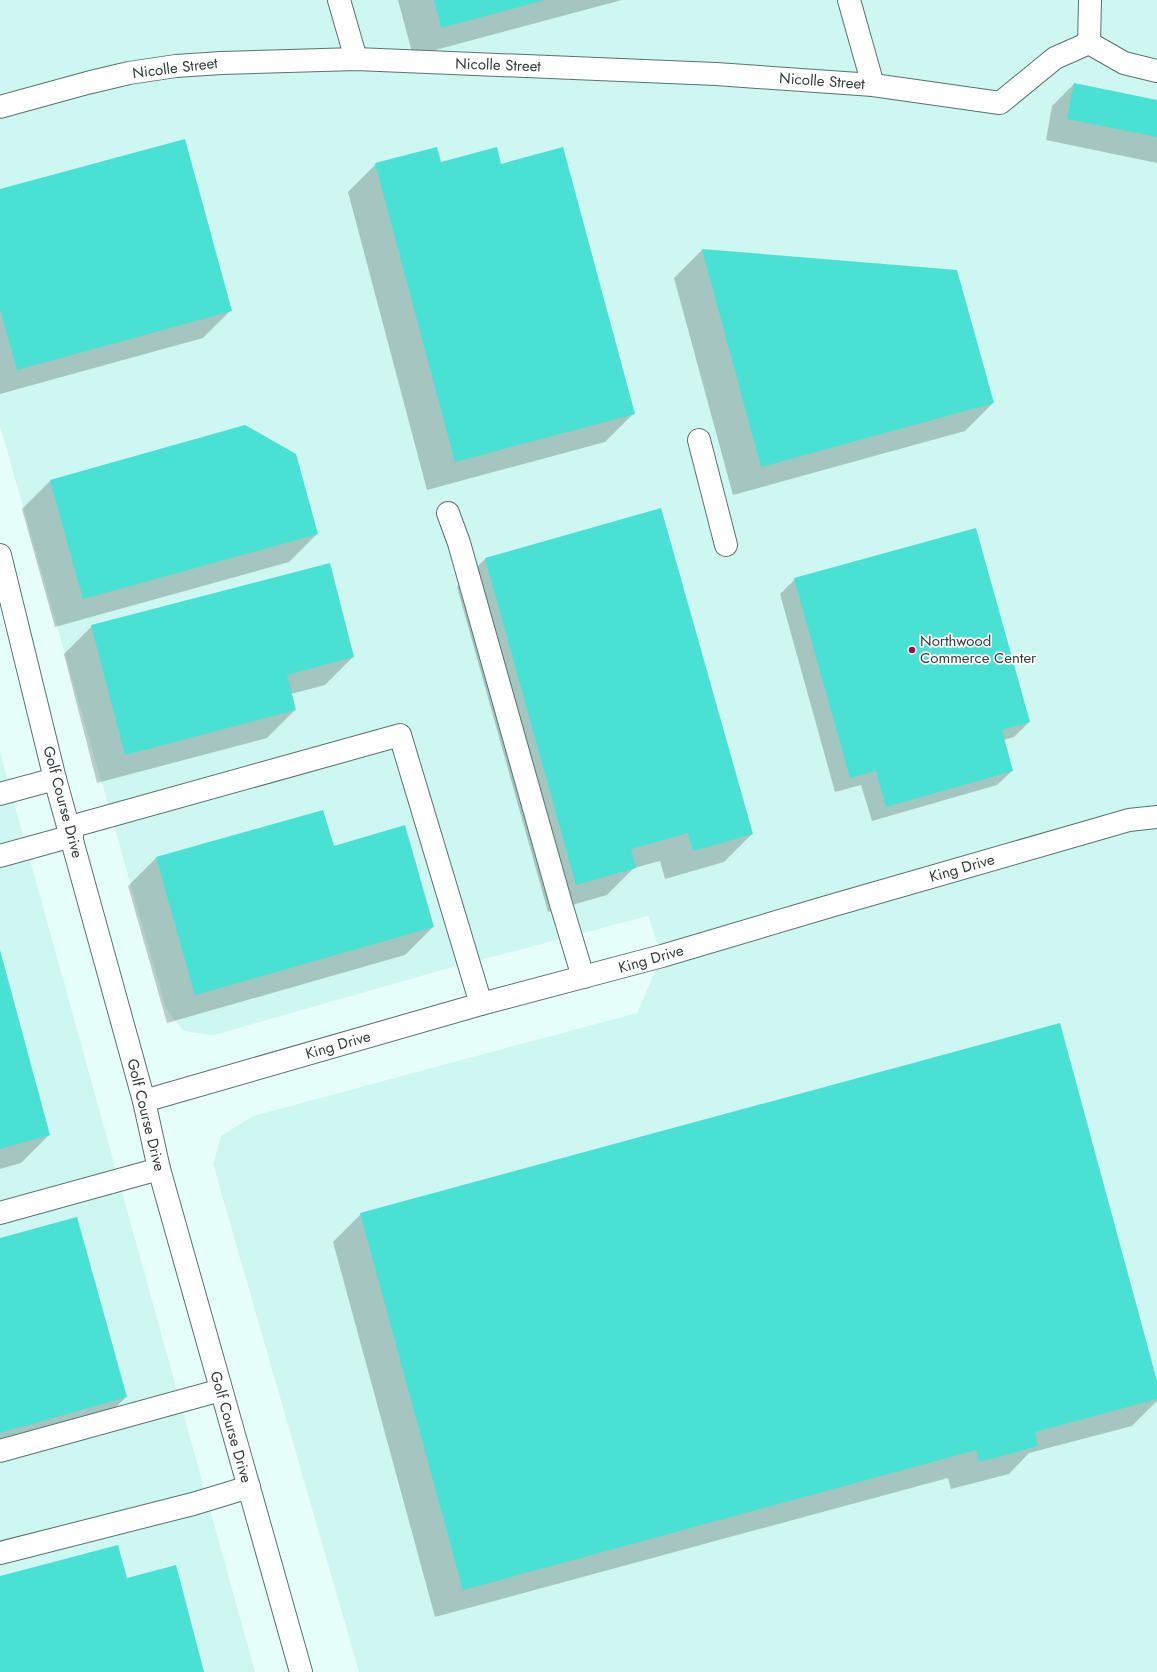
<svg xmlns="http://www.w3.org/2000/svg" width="1157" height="1672" viewBox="0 0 1157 1672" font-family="Jost,sans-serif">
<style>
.built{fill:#cff7f2}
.shadow{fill:#0003}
.building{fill:#48e1d3}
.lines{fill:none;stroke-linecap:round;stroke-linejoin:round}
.minor-casing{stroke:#57736f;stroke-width:24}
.minor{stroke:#fff;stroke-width:22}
.poi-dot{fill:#a20a48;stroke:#fff;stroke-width:1.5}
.labels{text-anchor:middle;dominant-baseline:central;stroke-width:3.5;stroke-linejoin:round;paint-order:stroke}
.street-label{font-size:15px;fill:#313e3c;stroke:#fff}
.poi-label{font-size:15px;fill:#313e3c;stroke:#fff;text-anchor:start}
</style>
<rect width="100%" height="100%" fill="#e6fffb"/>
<g class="built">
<polygon points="0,0 1157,0 1157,1672 359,1672 213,1164 221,1136 253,1116 637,1013 662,956 648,916 442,970 214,1035 183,1031 166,1008 0,426"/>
<polygon points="0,752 255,1672 0,1672"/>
</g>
<g class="shadow">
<polygon points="398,0 622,0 413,56"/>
<polygon points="1074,84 1157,101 1157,163 1046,140 1052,106"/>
<polygon points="376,164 500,165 633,414 605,442 427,490 348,192"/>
<polygon points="0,190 231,310 203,338 0,394"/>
<polygon points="702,250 956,271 993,403 965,431 733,495 674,278"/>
<polygon points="50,481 317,534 289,562 55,627 22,509"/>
<polygon points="485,559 752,834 724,862 665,879 660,861 634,868 607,895 548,912 457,587"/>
<polygon points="795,579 1029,722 1014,737 1004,740 1012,771 997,785 872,821 861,785 835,792 780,594"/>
<polygon points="92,626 353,657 325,685 291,694 295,710 267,738 97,783 64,654"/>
<polygon points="323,811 333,847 433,927 405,955 167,1023 128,886 156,858"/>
<polygon points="0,952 49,1135 21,1163 0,1169"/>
<polygon points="361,1214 1157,1385 1157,1401 1132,1426 1029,1453 1009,1474 951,1489 948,1478 435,1617 333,1242"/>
<polygon points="0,1240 126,1397 98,1425 0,1452"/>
</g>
<g class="building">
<polygon points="434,0 545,0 441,28"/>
<polygon points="1074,83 1157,100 1157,137 1067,119"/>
<polygon points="185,139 232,311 17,370 0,309 0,189"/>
<polygon points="437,147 441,162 497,147 501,164 563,147 635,414 455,462 375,163"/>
<polygon points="702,249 957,270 994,403 761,467"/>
<polygon points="245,425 296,454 318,534 83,599 50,480"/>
<polygon points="661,508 753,834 693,851 688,833 631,849 636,868 576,885 485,558"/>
<polygon points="976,528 1030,722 1002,730 1013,771 886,807 876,771 850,778 794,578"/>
<polygon points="330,563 354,657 287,675 296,710 125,755 91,625"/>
<polygon points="323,810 334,846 405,825 434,927 195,995 156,857"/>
<polygon points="0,950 50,1135 0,1149"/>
<polygon points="1060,1023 1157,1381 1157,1399 1035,1432 1038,1446 979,1462 976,1450 463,1590 360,1213"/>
<polygon points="77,1217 127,1397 0,1433 0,1238"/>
<polygon points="118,1545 127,1578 176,1565 204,1672 0,1672 0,1576"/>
</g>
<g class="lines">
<g class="minor-casing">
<g id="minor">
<polyline points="339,0 356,59"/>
<polyline points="849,0 873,85"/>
<polyline points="1089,43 1090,0"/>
<polyline points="0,107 87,83 129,73 176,66 221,63 356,59 716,74 873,85 1000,103 1055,58 1089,43 1124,63 1157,71"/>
<polyline points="699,440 726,545"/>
<polyline points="448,513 459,543 561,904 583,977"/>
<polyline points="0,555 55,779 144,1101 159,1169 301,1672"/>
<polyline points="0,794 55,779"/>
<polyline points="70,827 400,735 481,1004"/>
<polyline points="0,856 72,836"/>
<polyline points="144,1101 481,1004 662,956 827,907 1084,833 1129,820 1157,817"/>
<polyline points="0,1213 159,1169"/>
<polyline points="0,1451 221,1390"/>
<polyline points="0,1553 193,1504 249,1487"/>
</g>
</g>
<use href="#minor" class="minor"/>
</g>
<circle class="poi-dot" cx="912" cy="650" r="4"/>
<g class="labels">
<g class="street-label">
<text transform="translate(498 65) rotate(2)">Nicolle Street</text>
<text transform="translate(175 68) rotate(-7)">Nicolle Street</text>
<text transform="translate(822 81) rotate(4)">Nicolle Street</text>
<text transform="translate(63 802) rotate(75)">Golf Course Drive</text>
<text transform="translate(962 868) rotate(-16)">King Drive</text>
<text transform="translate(651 959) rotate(-16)">King Drive</text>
<text transform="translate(338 1045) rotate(-16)">King Drive</text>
<text transform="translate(146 1115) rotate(76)">Golf Course Drive</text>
<text transform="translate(231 1427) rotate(74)">Golf Course Drive</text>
</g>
<g class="poi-label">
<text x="920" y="641">Northwood<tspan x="920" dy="17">Commerce Center</tspan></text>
</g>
</g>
</svg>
